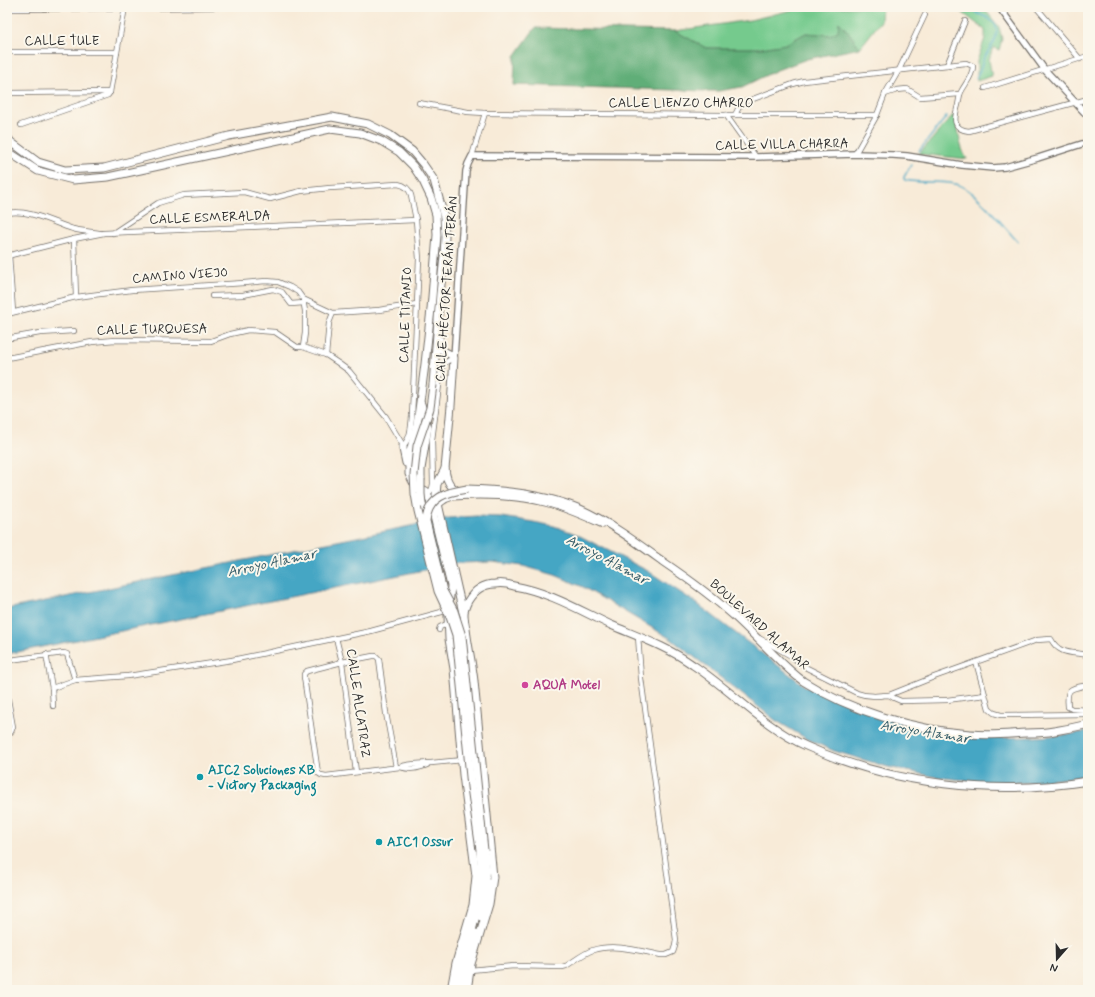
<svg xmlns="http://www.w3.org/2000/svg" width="1095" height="997" viewBox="0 0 1095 997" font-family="Mynerve,sans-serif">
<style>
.green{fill:#75ca8d;stroke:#507a5c}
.forest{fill:#60ae78;stroke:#466c52}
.water{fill:#44a6c4;stroke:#386878}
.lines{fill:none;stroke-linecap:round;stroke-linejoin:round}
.stream{stroke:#44a6c4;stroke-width:1.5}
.minor-casing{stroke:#736e68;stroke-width:6}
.tertiary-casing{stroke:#736e68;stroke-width:8}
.primary-casing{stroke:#736e68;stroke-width:9}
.trunk-casing{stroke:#736e68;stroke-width:9}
.minor{stroke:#fff;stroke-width:4.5}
.tertiary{stroke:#fff;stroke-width:5.5}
.primary{stroke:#fff;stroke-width:7}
.trunk{stroke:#fff;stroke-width:7}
.primary-bridge-casing{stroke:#736e68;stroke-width:9;stroke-linecap:butt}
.trunk-bridge-casing{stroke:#736e68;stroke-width:9;stroke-linecap:butt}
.primary-bridge{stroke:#fff;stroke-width:7}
.trunk-bridge{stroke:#fff;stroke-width:7}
.hotel-dot{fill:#d1479c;stroke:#fbf7ec;stroke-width:1.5}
.culture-dot{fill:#0f9aa8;stroke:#fbf7ec;stroke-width:1.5}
.labels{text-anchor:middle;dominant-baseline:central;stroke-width:4;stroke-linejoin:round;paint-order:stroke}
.street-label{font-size:13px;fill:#2b2b2b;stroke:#fbf7ec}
.hotel-label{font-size:13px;font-weight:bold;fill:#b23c85;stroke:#fbf7ec;text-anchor:start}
.culture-label{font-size:13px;font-weight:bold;fill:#0d838f;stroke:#fbf7ec;text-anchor:start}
.water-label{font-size:14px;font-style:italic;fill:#355c68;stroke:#fbf7ec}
</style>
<rect width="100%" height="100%" fill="#fbf7ec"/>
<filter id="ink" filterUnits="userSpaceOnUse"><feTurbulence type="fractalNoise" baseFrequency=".025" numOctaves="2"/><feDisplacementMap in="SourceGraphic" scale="8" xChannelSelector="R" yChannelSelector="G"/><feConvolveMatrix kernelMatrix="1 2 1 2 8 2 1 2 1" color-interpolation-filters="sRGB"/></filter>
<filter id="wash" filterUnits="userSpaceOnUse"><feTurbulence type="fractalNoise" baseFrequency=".012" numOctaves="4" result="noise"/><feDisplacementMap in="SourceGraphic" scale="16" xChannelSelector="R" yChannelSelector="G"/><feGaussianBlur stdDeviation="0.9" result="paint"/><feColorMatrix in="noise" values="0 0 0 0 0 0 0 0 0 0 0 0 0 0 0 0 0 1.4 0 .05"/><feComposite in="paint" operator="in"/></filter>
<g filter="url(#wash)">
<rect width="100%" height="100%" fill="#f8ebd8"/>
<g class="green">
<polygon points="797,7 882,7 881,21 860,48 849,33 839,22 839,31 830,35 806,33 786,44 762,48 706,48 675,31 750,20 796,9"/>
<polygon points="955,7 980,7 986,11 999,27 1002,39 999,50 993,47 989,60 992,76 977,81 977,61 985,38 985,30"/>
<path d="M953 115 955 117C960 131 958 146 967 159L919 154Z"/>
</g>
<polygon class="forest" points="839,22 849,33 860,48 807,59 777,70 742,87 719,91 707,91 514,85 515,56 535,28 675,31 706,48 762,48 786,44 806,33 830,35 838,31"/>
<polygon class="water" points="476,516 501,517 528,521 554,526 576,534 648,571 695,602 805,686 907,725 992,738 1034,737 1067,735 1088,731 1088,776 1025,783 982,782 936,777 888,767 834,751 807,739 775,720 671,639 583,587 555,575 523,566 492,562 459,563 7,654 7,609 449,518"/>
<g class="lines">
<g class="stream">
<polyline points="970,7 974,9 977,13 988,18 995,24 997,31 995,40 983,60 981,68 976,78"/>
<polyline points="919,151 947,116"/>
<path d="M911 165 904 177V179L905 180C921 184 939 180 955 184 974 187 1004 227 1018 242"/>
</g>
</g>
</g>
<g filter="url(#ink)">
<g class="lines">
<g class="minor-casing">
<g id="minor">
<polyline points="1036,7 1080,59"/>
<polyline points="7,9 223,7"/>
<polyline points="7,52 117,52"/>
<polyline points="947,65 965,21"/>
<polyline points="985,88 1088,56"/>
<polyline points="110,92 125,7"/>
<polyline points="7,93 110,92"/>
<polyline points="885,94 897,90 907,89 920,97 960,94"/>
<polyline points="419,103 468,112 485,113 726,115 877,115"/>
<polyline points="726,115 756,157"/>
<path d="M735 115 739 107 745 102 793 84 804 81 966 63 973 66C973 76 965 84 961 92 959 96 959 101 958 105 954 119 952 129 969 131L1088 99"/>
<polyline points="21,125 108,95 110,92"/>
<polyline points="855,154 877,115 885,94 899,70 925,15"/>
<polyline points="472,156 485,113"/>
<path d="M7 213C30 209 51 222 73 229 81 231 91 232 100 233"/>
<path d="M113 233 158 203 184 195 244 192 270 199 301 191 330 188 398 184C404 185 409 188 411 195L416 220 419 259 412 416C411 426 411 438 403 446"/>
<polyline points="74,239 76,297"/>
<polyline points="9,255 13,312"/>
<polyline points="7,256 74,239 104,233 416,220"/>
<polyline points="212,296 243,295 273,289 282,292 291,304 304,303"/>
<polyline points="303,299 333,313 379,310 417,304"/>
<polyline points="7,314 76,297 132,290 244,283 266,281 278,282 290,287 298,292 303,299 305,311 305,333 303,347"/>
<polyline points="7,335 11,338 40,333 74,331"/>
<polyline points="326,355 329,323 333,313"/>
<polyline points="7,358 92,342 115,340 211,341 230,334 248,330 275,332 297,347 303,347 326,355 338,363 349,371 386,417 404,447"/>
<path d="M428 494 432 489 433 484 432 440 441 370C443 363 447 361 454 358"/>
<polyline points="439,630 440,627 449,623"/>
<polyline points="336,638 342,662 356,772"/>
<path d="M759 638 791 656 807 668 857 693C868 697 878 696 889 695L894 698 901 701 947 700 985 695"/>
<polyline points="46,654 52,688 53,706"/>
<polyline points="7,661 17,659 64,653 67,654 75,680"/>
<polyline points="976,662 989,709 994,713 1001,715 1088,714"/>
<path d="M1088 685C1070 689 1066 687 1068 707L1072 709 1088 710"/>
<polyline points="52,688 75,680 128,676 232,660 371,631 449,610"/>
<polyline points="7,694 13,727 11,732 7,733"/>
<path d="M889 695 934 677 1037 640 1051 639C1059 655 1072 652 1088 655"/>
<path d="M396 767 386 713 379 659 376 656H373L342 662 307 671 304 674V677L318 773 321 775 326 776 400 767C410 763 420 764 431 763 442 762 453 761 463 760"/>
<path d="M400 767C411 770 417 769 427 765"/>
<path d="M470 970 514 966 562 967 566 966C574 961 584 953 593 950 614 943 640 951 661 955H666L673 952 675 946 676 940 641 678 638 636"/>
</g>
</g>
<g class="tertiary-casing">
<g id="tertiary">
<polyline points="999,7 1045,70 1088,116"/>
<polyline points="454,358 466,171 468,164 472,156 756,157 855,154 893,155 907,156 962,165 993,168 1005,167 1038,158 1088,142"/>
</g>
</g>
<g class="primary-casing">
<g id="primary">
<polyline points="7,137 11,142 38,162 65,170 104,168 229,136 332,117 368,124 390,135 412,151 423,164 434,180 444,217 445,237 444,256 440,294 433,385"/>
<polyline points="7,151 38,171 73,180 108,177 330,129 360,133 381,141 399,152 413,166 423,181 431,198 436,215 437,235 431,309 425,364 417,425 410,452 409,466 409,474 413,482 418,487 426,491 430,500 451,586 449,605"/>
<path d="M440 340V349L453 356 454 358 451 406 445 469C447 486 453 490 468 495"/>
<polyline points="403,446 403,449 406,463"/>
<polyline points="445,469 437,484 436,495 463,613"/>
<polyline points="421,479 421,469 428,427 421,404"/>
<polyline points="422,504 426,521"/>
<path d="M434 512C437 503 445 498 453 496 484 494 516 495 545 502 565 507 585 516 603 524"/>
<polyline points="448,616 449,639 454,669 463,775 476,876 473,905 456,963 451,990"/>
<path d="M456 990C462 956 477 924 481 890 482 877 481 863 480 850"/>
</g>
</g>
<g class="trunk-casing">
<g id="trunk">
<path d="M467 489C505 490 545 494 580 509 609 522 636 542 662 561 687 578 712 596 734 616 748 629 761 642 774 655 783 664 792 673 803 681 850 711 915 730 970 734 989 736 1007 734 1026 733 1035 733 1045 733 1054 731 1065 729 1077 727 1088 724"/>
<path d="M481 917C487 894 487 874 484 850"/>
<polyline points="461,990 465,969 476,933"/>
<path d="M467 990 471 964 489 904 493 877C486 811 480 746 474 681 472 663 468 646 466 629 465 624 464 619 464 614 464 610 466 605 468 601 474 591 483 584 495 584 501 583 508 584 514 586 549 592 579 610 611 625 639 637 668 647 693 665 731 690 764 727 806 746 892 785 995 796 1088 781"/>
</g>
</g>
<use href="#minor" class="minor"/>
<use href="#tertiary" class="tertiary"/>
<use href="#primary" class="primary"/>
<use href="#trunk" class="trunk"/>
<g class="primary-bridge-casing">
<g id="primary-bridge">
<polyline points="433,385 430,408 417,446 414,474 415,494 418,511 438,591 450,617 456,635 471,787 480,850"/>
<polyline points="421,479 421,494 422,504"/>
</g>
</g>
<g class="trunk-bridge-casing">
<path id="trunk-bridge" d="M467 489C447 492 428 497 426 521L443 591 454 611 462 636 484 850"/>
</g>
<use href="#primary-bridge" class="primary-bridge"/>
<use href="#trunk-bridge" class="trunk-bridge"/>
</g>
</g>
<circle class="hotel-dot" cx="525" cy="685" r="4"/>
<g class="culture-dot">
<circle cx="200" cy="777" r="4"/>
<circle cx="379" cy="842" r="4"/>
</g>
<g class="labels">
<g class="street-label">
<text x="62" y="41">CALLE TULE</text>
<text x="681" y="103">CALLE LIENZO CHARRO</text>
<text transform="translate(782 145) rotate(-1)">CALLE VILLA CHARRA</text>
<text transform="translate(210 218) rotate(-2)">CALLE ESMERALDA</text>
<text transform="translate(180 276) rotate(-4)">CAMINO VIEJO</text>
<text transform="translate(447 289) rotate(-86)">CALLE HÉCTOR TERÁN TERÁN</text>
<text transform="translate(406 315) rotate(-88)">CALLE TITANIO</text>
<text transform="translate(152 330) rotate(-1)">CALLE TURQUESA</text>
<text transform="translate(759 625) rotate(42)">BOULEVARD ALAMAR</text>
<text transform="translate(358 703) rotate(82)">CALLE ALCATRAZ</text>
</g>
<g class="hotel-label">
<text x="533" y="685">AQUA Motel</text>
</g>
<g class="culture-label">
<text x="208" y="770">AIC2 Soluciones XB<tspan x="208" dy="15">- Victory Packaging</tspan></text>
<text x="387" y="842">AIC1 Ossur</text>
</g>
<g class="water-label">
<text transform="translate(607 560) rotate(28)">Arroyo Alamar</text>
<text transform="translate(272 563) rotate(-12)">Arroyo Alamar</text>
<text transform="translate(925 732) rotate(9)">Arroyo Alamar</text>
</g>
</g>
<rect width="1095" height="997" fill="none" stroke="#fbf7ec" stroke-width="24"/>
<g transform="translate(1057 959) rotate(200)" stroke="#fbf7ec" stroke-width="3" paint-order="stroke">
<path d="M0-3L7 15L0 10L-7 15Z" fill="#2b2b2b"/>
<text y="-6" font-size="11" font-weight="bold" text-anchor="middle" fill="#2b2b2b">N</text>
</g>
</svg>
